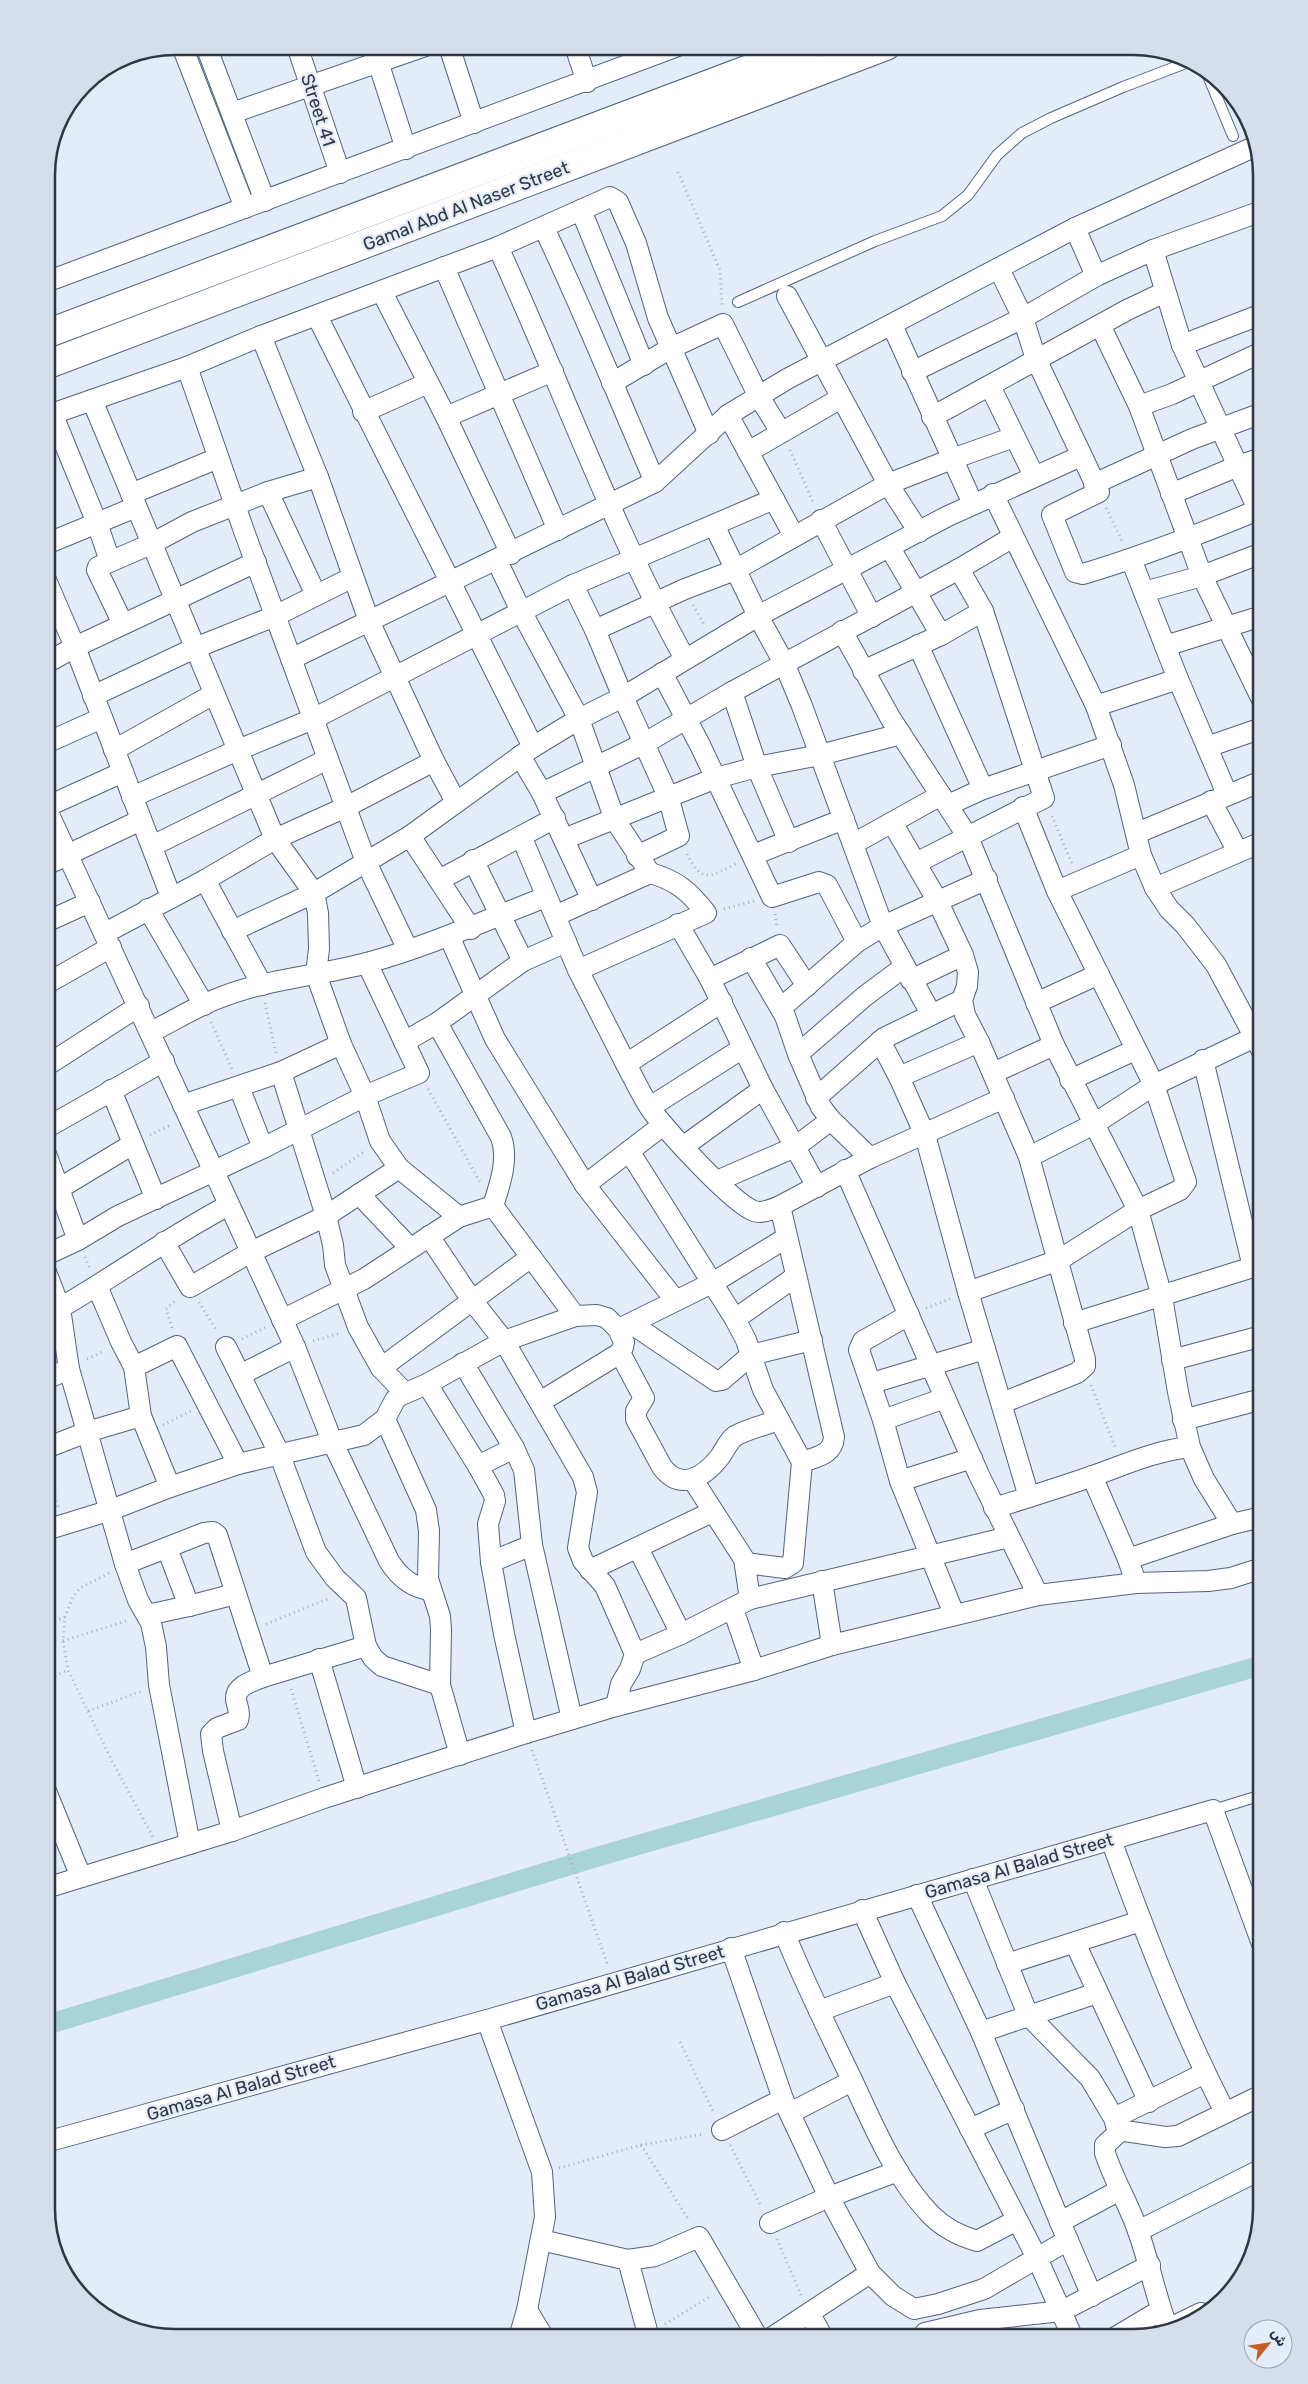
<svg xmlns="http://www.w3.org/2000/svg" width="1308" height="2384" viewBox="0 0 1308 2384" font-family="Rubik,Cairo,sans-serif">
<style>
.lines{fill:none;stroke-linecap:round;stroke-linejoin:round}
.canal{stroke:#a9d4d7;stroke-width:20}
.service-casing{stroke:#51637e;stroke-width:12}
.minor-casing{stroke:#51637e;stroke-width:22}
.secondary-casing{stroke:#51637e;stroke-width:30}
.path{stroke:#a6aebb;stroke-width:3;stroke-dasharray:1 4;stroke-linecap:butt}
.service{stroke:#fff;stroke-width:10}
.minor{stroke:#fff;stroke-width:20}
.secondary{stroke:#fff;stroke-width:28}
.labels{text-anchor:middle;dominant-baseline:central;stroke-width:4.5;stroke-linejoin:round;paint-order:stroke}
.street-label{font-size:18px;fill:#2f3744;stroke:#e4ecf9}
.rim{fill:none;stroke:#2f3744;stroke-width:2.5}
</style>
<rect width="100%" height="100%" fill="#e4ecf9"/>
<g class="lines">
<polyline class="canal" points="46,2025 600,1856 1262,1665"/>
<g class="service-casing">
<g id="service">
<polyline points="1206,71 1233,136"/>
<polyline points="738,302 875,241 942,216 968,195 997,155 1022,133 1051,118 1123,87 1186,63"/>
<polyline points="1213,1810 1262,1795"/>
</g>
</g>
<g class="minor-casing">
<g id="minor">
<polyline points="182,46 245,208"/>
<polyline points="206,46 265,201"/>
<polyline points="297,46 340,173"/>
<polyline points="373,46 406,149"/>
<polyline points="449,46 474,123"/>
<polyline points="575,46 587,82"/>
<polyline points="232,113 425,46"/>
<polyline points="581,210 644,365"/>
<path d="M544 228C584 312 618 397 655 482"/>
<polyline points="1075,228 1096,276"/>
<path d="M498 247C561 384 612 527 685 659"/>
<polyline points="1153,250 1182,345 1262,518"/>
<polyline points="444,267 558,530"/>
<path d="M999 269 1023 318 1036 359 1099 492 1052 515 1075 572 1083 574C1143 556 1200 534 1258 510"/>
<polyline points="46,282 678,46"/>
<polyline points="382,292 446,417 553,371"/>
<polyline points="787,296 888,484 919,532"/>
<polyline points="317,316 533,747"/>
<polyline points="892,325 973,504"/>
<polyline points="1100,325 1139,406 1202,576 1262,700"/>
<polyline points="261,336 318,477 369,621 434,761 456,802"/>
<polyline points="1182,345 1262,314"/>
<polyline points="187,367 244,531 366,862 408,950"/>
<polyline points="912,372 1023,318 1096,276 1153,250 1262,211"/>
<polyline points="612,383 671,348 723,324 758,395 781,432"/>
<polyline points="990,386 1034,476"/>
<polyline points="92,400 275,839 314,893 318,913 319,949 316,974 341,1044 365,1096 380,1141 399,1168 459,1217"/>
<polyline points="1139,406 1172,394 1262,352"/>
<polyline points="363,412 428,383"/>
<polyline points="52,413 97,523 110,561"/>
<polyline points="728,415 794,536"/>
<polyline points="46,416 187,367 261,336 498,247 610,197 618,202 636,243 658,318 709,434"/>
<polyline points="446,417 511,554"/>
<polyline points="932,417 1127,310 1165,292"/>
<polyline points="748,452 841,398"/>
<polyline points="1094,484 1192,439 1262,413"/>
<polyline points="268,492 316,595"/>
<polyline points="131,494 218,458"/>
<polyline points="993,494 1096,706 1124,785 1141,855 1155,888 1169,909 1185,925 1216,965 1262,1051"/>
<polyline points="1171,494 1238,466 1262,458"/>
<polyline points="821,520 872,617"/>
<polyline points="714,525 758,616 784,663 802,706 883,926 931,1014"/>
<polyline points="46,544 136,507"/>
<polyline points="890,548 941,635"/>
<polyline points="1131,559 1178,679 1227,794"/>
<polyline points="497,561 521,611 579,719 615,820 650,873"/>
<polyline points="46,580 75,647 171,897"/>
<polyline points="573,585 595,630 623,697 668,796 679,836 637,856"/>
<polyline points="1144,592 1202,576 1262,553"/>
<polyline points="123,624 97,570 98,567 151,544 192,522 268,492 318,477"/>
<polyline points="595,630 685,589 735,570 888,484 952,459 1014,437"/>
<polyline points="842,631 891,719 968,837 1054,1045 1138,1210 1162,1297 1178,1392 1190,1447 1204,1479 1232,1524 1262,1517"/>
<polyline points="918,645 983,789"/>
<polyline points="1165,646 1262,616"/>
<polyline points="291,659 655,482 728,415 787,379 1075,228 1256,146"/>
<polyline points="46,663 75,647 256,562"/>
<polyline points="863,671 941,635 983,611"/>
<polyline points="662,673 700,745 772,897 819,882 827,885 857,942"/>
<polyline points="732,692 757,767 789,842"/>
<polyline points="93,696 195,648 275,616 353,577"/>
<polyline points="1096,706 1178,679"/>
<polyline points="46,743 102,718"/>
<polyline points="1207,747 1262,728"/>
<polyline points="114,750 214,694"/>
<polyline points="520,756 542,793"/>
<polyline points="132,797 238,750 313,719 573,585 774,499"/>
<polyline points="1211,801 1238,852"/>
<polyline points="948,805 983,789 1111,745"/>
<polyline points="46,807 123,772"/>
<path d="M46 808 295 1347 332 1441 389 1561C399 1577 412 1588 431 1590"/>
<polyline points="893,824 937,900 963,955 968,972 967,986 962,1000 965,1015 979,1042 1029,1157 1085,1359 1085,1366 1077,1373 1002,1403"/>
<polyline points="1137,833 1262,781"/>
<polyline points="410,836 471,929"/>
<path d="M521 836 578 970 706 913C690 892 676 880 650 873L555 916"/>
<polyline points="564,839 716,778 757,767 820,755 901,734"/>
<polyline points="853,844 941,795"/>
<polyline points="152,846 328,759"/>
<polyline points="753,855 844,819"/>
<polyline points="473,860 523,961"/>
<polyline points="916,863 1044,798 983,611 959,569"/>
<polyline points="46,865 141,820"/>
<polyline points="205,880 262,985"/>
<polyline points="439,880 555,818"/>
<polyline points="1155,888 1262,842"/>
<polyline points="1057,891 1141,855"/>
<polyline points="592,900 542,793 645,743 732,692 959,569 1013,537"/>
<polyline points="148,909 204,1005"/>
<polyline points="46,922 90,902"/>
<polyline points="678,924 710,979 763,1089 817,1187"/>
<polyline points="232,931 314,893 410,836 533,747 579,719 623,697 758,616 948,516 1081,456"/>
<polyline points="105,933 205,880 275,839 346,807 434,761"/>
<polyline points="449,936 495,1039 585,1185 675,1300"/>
<polyline points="751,958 785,1016 798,1054 821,1107 831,1120 870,1158"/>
<polyline points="578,970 626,1064"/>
<polyline points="710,979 780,945 807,986"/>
<polyline points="911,980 963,955"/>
<polyline points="46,984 111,947"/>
<path d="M722 1002 626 1064C634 1079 641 1094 650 1108 665 1129 732 1203 754 1211 762 1214 773 1209 780 1206"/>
<polyline points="1036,1003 1099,974"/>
<polyline points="781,1008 857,942 883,926 987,879"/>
<path d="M437 1023 501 1137C509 1159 500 1184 493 1206"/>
<path d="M151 1032C173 1021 195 1007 219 998 266 979 318 976 367 963 429 946 486 920 546 897"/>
<polyline points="880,1041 899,1077"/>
<polyline points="404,1042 437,1023 523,961 566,942"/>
<polyline points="979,1042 899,1077 925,1135 968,1292 1029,1497"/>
<polyline points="798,1054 865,996 904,967"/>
<polyline points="46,1066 139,1006"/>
<polyline points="281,1072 326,1216 333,1245 335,1265 358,1327 381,1368 405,1393"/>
<polyline points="993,1073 1054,1045"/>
<polyline points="1070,1080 1135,1050"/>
<polyline points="239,1087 263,1148"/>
<polyline points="111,1090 156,1199"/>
<polyline points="816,1098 884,1038 962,1000"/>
<polyline points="183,1105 281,1072 341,1044"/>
<polyline points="650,1107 743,1048"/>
<polyline points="46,1128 164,1061"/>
<polyline points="684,1146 763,1089"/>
<polyline points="629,1151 735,1319 746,1340 763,1390 802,1462 793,1563 785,1568 745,1563"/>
<polyline points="46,1154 78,1240"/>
<polyline points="1029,1157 1094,1124 1154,1085 1255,1037"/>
<polyline points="845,1170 979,1475 1038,1595"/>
<polyline points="717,1181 795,1147 831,1120"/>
<polyline points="585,1185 663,1125"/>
<polyline points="60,1188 133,1144"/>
<polyline points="359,1194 410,1248"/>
<polyline points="493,1206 531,1257"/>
<polyline points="429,1236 471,1299 504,1341 583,1477 587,1492 578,1548 583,1561 605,1586 635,1654 630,1669 621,1684 616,1706"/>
<polyline points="164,1242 190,1287 251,1252 326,1216 399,1168"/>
<polyline points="46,1255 78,1240 118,1216 263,1148 365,1096 419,1073 367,963"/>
<polyline points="46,1272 60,1308 69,1369 125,1564 138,1600 151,1623 156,1647 159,1685 190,1844"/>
<polyline points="968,1292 1059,1260 1138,1210 1180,1190 1186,1182 1154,1085 1057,891 1023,807"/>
<path d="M60 1308C117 1275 170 1236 229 1205"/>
<polyline points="909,1315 863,1341 859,1350 883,1420 900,1481 954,1614"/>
<polyline points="735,1319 795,1277"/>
<polyline points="282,1320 364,1279 459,1217 493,1206"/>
<polyline points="1074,1323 1253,1267 1203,1060"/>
<polyline points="632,1324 716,1381 722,1380 751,1355 812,1340"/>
<polyline points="621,1328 714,1282 786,1238"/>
<polyline points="226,1347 279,1453 316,1552 335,1578 356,1598 366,1646 373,1658 382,1666 440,1685"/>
<path d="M620 1353 644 1398 636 1411V1419L662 1467C680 1491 703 1478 719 1458 724 1452 728 1441 735 1436 748 1429 764 1425 779 1420"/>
<polyline points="1172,1360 1262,1336"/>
<polyline points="463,1363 514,1448 524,1470 532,1545 572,1719"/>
<polyline points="134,1367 177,1346 238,1464"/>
<polyline points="381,1368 531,1257 575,1316"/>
<polyline points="240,1375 295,1347"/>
<polyline points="46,1379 69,1369"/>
<polyline points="872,1383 985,1349"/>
<polyline points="427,1384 478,1466 494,1495 495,1501 488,1524 491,1562 504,1634 526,1733"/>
<polyline points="385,1419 426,1510 429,1531 428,1579 440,1616 441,1629 440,1685 460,1755"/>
<polyline points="883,1420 945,1398"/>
<polyline points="1183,1420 1262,1399"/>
<polyline points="46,1448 87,1432 141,1416"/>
<path d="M802 1462C816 1457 833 1455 834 1437L780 1206 870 1158 1004 1098"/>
<polyline points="478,1466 514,1448"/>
<polyline points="1092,1476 1128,1559 1136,1583"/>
<polyline points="693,1480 744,1559 750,1599"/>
<polyline points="900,1481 972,1458"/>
<polyline points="170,1487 238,1464 364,1435 385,1419 395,1400 399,1396 427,1384 504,1341 575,1316 597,1315 607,1318 618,1329 624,1342 623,1347 620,1353 540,1402"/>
<path d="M994 1508C1026 1498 1058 1488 1090 1477 1124 1465 1154 1451 1190 1447"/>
<polyline points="46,1530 111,1510 170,1487 141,1416 134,1367 121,1342 97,1286"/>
<polyline points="638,1548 681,1634"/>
<polyline points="1128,1559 1232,1524"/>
<polyline points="491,1562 532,1545"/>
<polyline points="125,1564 204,1533 213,1532 217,1535 263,1677 366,1646"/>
<polyline points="590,1570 712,1512"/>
<polyline points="822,1581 832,1645"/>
<polyline points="189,1606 235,1594"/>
<polyline points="733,1609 754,1670"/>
<polyline points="147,1615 189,1606 167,1548"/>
<polyline points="635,1654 681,1634 750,1599 1009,1537"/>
<polyline points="319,1659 357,1788"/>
<polyline points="46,1791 81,1877"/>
<path d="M232 1831 213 1751 211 1734 217 1728 238 1720C241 1711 237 1708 236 1699 235 1686 253 1681 263 1677"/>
<path d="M1111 1840C1145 1932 1180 2025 1225 2112"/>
<path d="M973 1879 1028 2015 1090 2078 1114 2118 1118 2133 1105 2145V2153C1114 2181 1130 2206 1139 2234 1150 2265 1156 2298 1168 2329L1201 2313"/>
<polyline points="46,1888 232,1831 324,1798 526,1733 616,1706 754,1670 832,1645 1038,1595 1136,1583 1208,1581 1231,1578 1262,1568"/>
<polyline points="917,1895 981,2032 1060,2222"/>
<polyline points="862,1910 895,1983 1037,2258 1073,2338"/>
<path d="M784 1932C805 1984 830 2034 854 2084 875 2129 896 2179 931 2215 943 2227 960 2236 977 2241L1017 2220"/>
<polyline points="1075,1943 1149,2102"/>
<polyline points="731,1948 783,2099 829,2197 870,2273 893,2296 914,2309 938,2304 984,2289 1068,2240"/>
<polyline points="1007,1964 1141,1921"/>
<polyline points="819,2011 895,1983"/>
<polyline points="487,2020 542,2172 545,2217 527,2310 519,2338"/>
<polyline points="981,2032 1097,1993"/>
<polyline points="790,2113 852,2081"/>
<polyline points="1114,2118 1205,2073"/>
<polyline points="970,2129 1014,2109"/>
<polyline points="722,2130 783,2099"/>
<polyline points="1118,2130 1165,2137 1178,2136 1262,2095"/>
<polyline points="46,2142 487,2020 1213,1810 1262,1944"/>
<polyline points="770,2223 829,2197 898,2171"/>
<polyline points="1138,2231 1262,2169"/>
<polyline points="541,2240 628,2260 649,2338"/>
<polyline points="628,2260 655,2256 699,2237 758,2338"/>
<polyline points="1092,2296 1060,2222 1120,2190"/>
<polyline points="527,2310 544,2338"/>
<polyline points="810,2314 823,2338"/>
<polyline points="925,2333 980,2320 1062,2311 1150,2265"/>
<polyline points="771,2338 870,2273"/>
<polyline points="1114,2338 1161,2310"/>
</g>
</g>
<g class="secondary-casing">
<g id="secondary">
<polyline points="46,334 810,46"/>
<polyline points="46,365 886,46"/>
</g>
</g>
<g class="path">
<polyline points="678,172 720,270 722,306"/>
<polyline points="790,450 814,504"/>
<polyline points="1106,508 1123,543"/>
<polyline points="693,605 705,626"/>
<polyline points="1052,816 1073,866"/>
<path d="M687 854C702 884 710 877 737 863"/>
<polyline points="724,909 754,901"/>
<polyline points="775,914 777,928"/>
<polyline points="265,1003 276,1053"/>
<polyline points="211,1022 232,1069"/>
<polyline points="428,1089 481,1184"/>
<polyline points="150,1135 171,1125"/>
<polyline points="333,1173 365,1151"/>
<polyline points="85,1257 90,1269"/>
<polyline points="1258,1286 1262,1305"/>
<polyline points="199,1302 217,1331"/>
<polyline points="926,1308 950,1299"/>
<polyline points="172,1328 166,1309 176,1300"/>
<polyline points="242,1339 266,1327"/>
<polyline points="313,1341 341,1333"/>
<polyline points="87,1359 104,1351"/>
<polyline points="1091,1385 1115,1447"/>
<polyline points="163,1425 191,1411"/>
<polyline points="47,1467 58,1507"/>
<polyline points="109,1573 80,1588 73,1597 65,1617 63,1641 68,1670 112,1761 153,1837"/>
<polyline points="266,1624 330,1598"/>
<polyline points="46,1626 65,1617"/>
<polyline points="63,1641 129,1620"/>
<polyline points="46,1680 68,1670"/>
<polyline points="291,1689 319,1781"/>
<polyline points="88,1711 142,1691"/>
<polyline points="532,1750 608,1966"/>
<polyline points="680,2042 714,2113"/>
<polyline points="641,2145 689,2220"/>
<polyline points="730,2145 761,2206"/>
<polyline points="559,2168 641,2145 704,2134"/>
<polyline points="777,2239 801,2295"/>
<polyline points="665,2324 711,2296"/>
</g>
<use href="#service" class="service"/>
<use href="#minor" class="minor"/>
<use href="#secondary" class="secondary"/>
</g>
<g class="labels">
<g class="street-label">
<text transform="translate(318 110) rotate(72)">Street 41</text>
<text transform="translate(466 206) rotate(-21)">Gamal Abd Al Naser Street</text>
<text transform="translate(1019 1866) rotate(-16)">Gamasa Al Balad Street</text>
<text transform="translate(630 1978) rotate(-16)">Gamasa Al Balad Street</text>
<text transform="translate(241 2088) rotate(-16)">Gamasa Al Balad Street</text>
</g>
</g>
<path d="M0 0H1308V2384H0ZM175 55H1133A120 120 0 0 1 1253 175V2209A120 120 0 0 1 1133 2329H175A120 120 0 0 1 55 2209V175A120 120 0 0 1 175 55Z" fill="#d6deeb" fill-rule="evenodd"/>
<path class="rim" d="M175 55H1133A120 120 0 0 1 1253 175V2209A120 120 0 0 1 1133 2329H175A120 120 0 0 1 55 2209V175A120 120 0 0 1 175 55Z"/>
<g transform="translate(1268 2344) rotate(60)"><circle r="24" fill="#e4ecf9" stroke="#9ca4b1"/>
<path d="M0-4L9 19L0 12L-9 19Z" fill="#c25f27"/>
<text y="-8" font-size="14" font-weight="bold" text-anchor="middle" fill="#2f3744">ش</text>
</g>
</svg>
